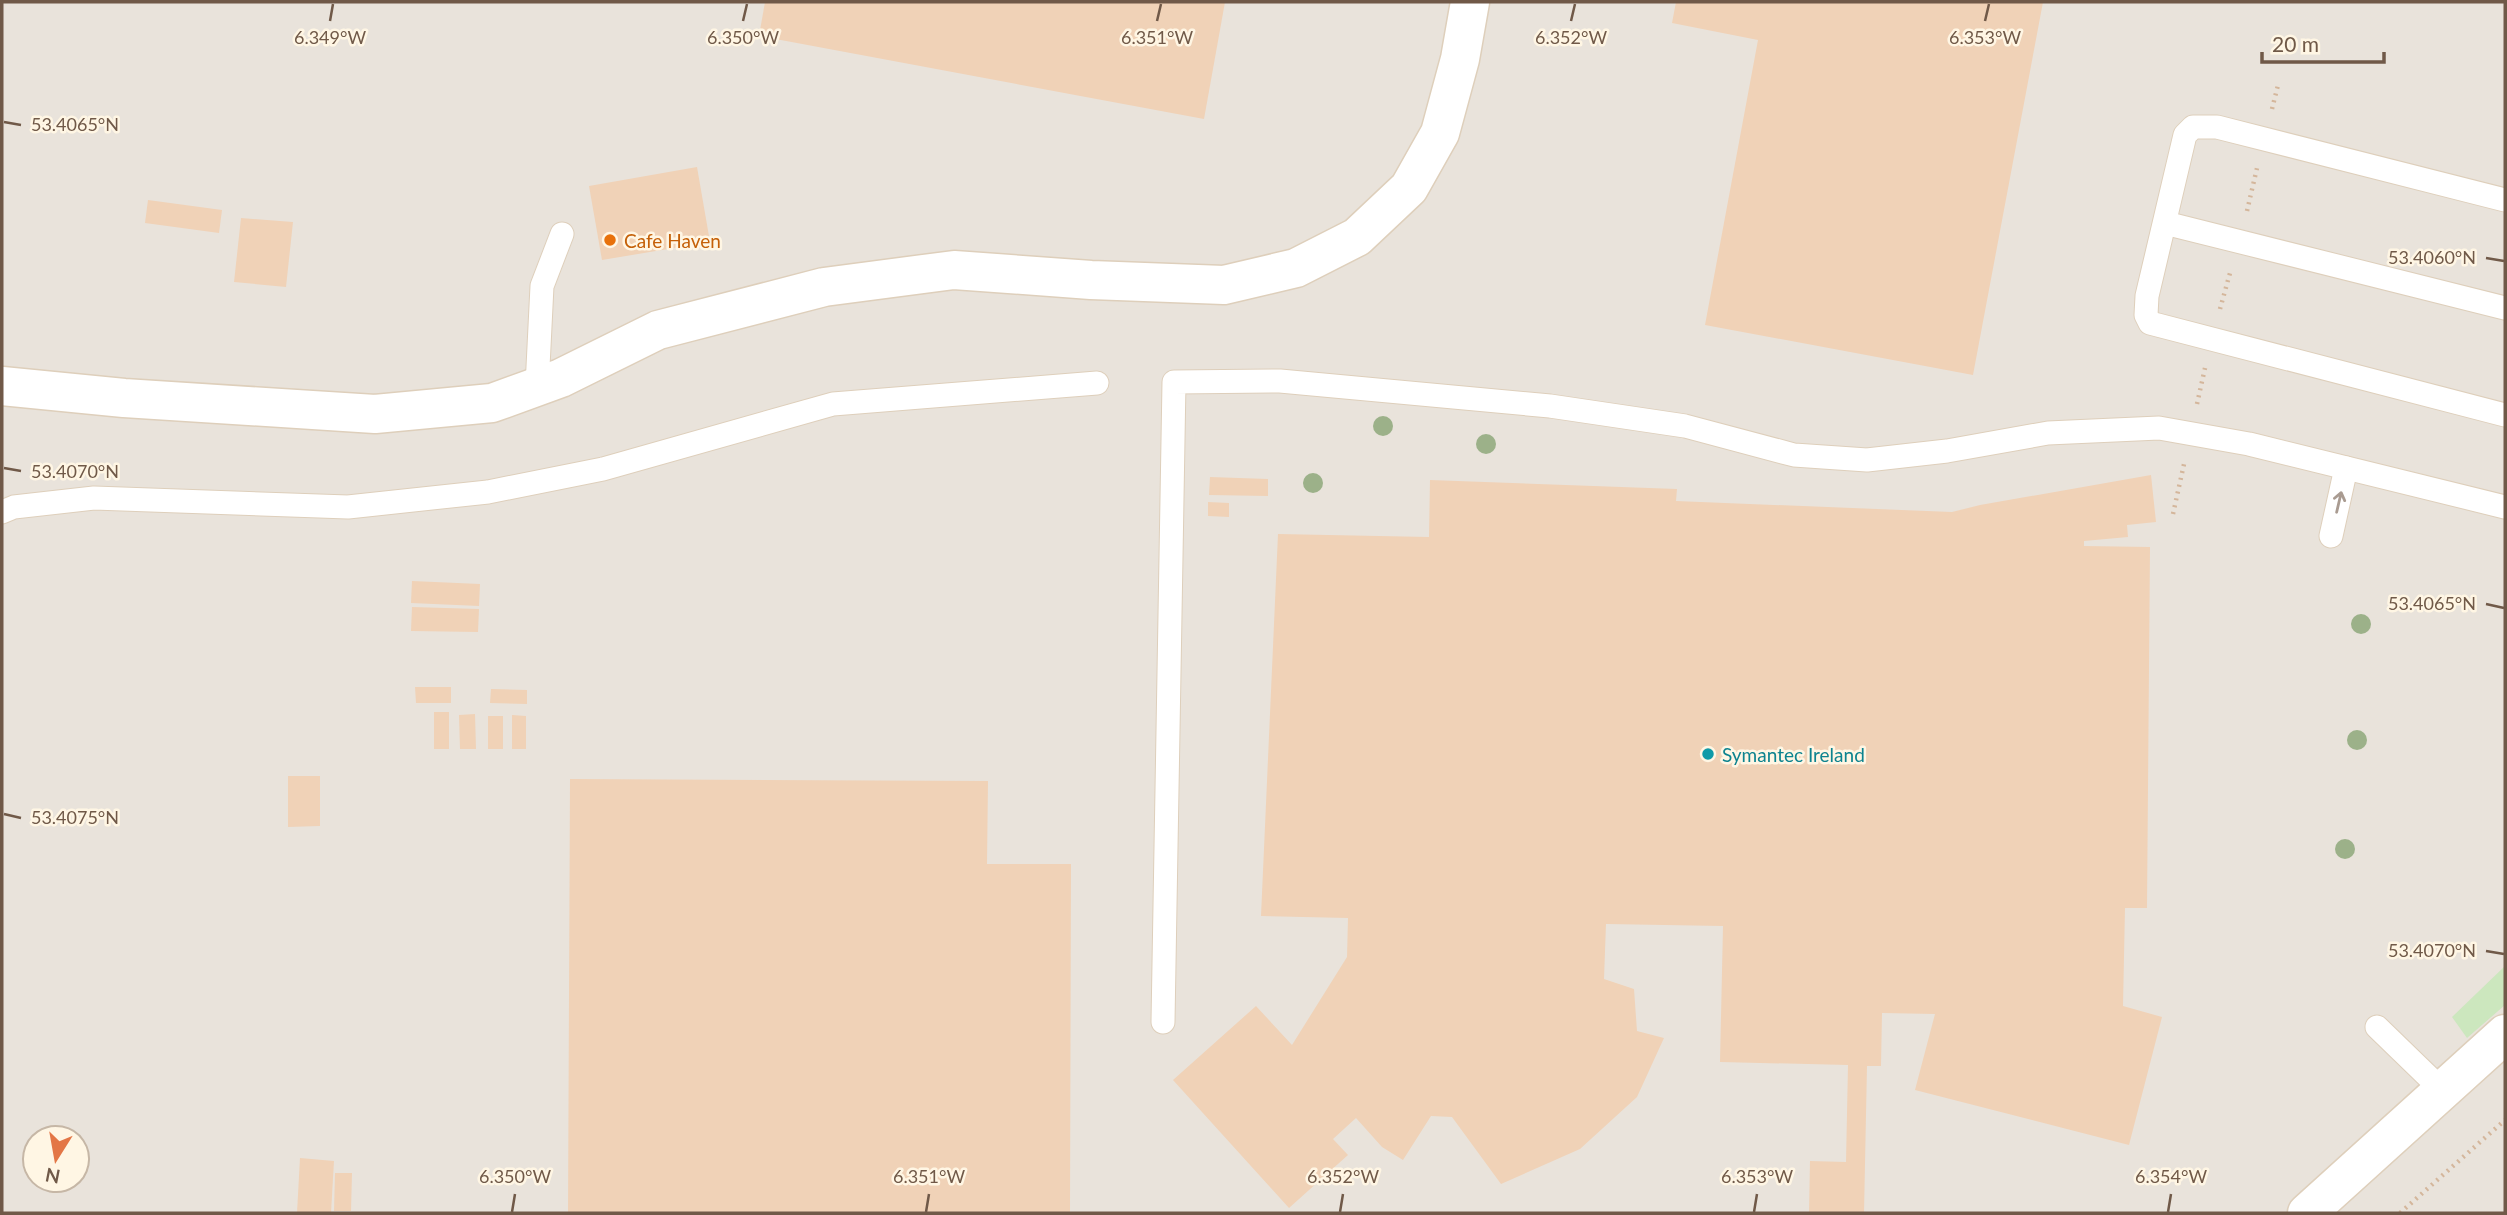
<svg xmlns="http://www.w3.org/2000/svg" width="2507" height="1215" viewBox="0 0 2507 1215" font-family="Lato,sans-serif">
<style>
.industrial{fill:#e9e3db;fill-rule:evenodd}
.green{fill:#cce7be}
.building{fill:#f0d2b7}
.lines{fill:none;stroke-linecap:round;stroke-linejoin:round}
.lane-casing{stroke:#decfbb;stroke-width:25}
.street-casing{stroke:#decfbb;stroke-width:41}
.path{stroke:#d4b69b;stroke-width:4.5;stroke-dasharray:2 5;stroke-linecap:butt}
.lane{stroke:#fff;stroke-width:23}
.street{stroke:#fff;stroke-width:38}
.tree{fill:#9cb189}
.oneway{stroke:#a99b91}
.ticks{fill:none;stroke:#705948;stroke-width:2.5}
.food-dot{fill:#e8710a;stroke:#fff6e4;stroke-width:2.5}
.culture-dot{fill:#0f9aa8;stroke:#fff6e4;stroke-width:2.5}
.labels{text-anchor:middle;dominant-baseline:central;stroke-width:5;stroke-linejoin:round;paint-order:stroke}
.food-label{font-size:19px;fill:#c56008;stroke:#fff6e4;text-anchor:start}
.culture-label{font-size:19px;fill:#0d838f;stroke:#fff6e4;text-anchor:start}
.ticks-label{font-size:18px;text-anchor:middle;fill:#705948;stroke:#fff6e4;stroke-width:5;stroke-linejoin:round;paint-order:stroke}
</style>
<rect width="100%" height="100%" fill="#fbf2df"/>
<path class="industrial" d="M2 2H2505V1213H2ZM35 1138H77V1180H35Z"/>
<polygon class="green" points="2505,966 2505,1005 2467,1038 2452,1017"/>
<g class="building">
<polygon points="765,2 1225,2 1204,119 759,36"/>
<polygon points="1676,2 2043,2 1973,375 1705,325 1758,40 1672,23"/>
<polygon points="697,167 710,242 602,260 589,186"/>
<polygon points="148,200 222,210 219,233 145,223"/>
<polygon points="241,218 293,222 286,287 234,282"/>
<polygon points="2151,475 2156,522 2127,525 2128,537 2084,541 2084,546 2150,547 2147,908 2125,908 2123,1006 2162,1017 2129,1145 1915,1090 1935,1014 1882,1013 1881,1066 1867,1066 1864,1213 1809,1213 1810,1161 1846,1162 1848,1065 1720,1062 1723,926 1606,924 1604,979 1634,989 1637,1031 1664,1038 1637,1097 1580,1149 1501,1184 1452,1117 1431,1116 1403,1160 1382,1147 1356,1118 1333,1139 1348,1155 1289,1208 1173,1080 1256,1006 1292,1045 1347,957 1348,918 1261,916 1278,534 1429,537 1430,480 1677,489 1676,501 1952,512 1980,505"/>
<polygon points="1210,477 1268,479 1268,496 1209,495"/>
<polygon points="1208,502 1229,503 1229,517 1208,516"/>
<polygon points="412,581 480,584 479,606 411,603"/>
<polygon points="412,607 479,609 478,632 411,631"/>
<polygon points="415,687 451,687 451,703 416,703"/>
<polygon points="491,689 527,690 527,704 490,703"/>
<rect x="434" y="712" width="15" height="37"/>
<polygon points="475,714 476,749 460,749 459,715"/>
<polygon points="512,715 526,716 526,749 512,749"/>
<rect x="488" y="716" width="15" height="33"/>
<polygon points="288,776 320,776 320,826 288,827"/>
<polygon points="570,779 988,781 987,864 1071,864 1070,1213 568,1213"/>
<polygon points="300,1158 334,1161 331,1213 297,1213"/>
<polygon points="335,1173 352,1173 351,1211 334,1211"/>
</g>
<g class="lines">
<g class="lane-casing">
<g id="lane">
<polyline points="2505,200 2217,127 2193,127 2185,135 2147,296 2146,315 2150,323 2505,415"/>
<polyline points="2165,223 2505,308"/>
<polyline points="537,387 542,286 562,234"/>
<polyline points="2,512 14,507 94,498 348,507 488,492 603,469 833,404 1097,383"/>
<polyline points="2331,536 2346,468"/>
<polyline points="1163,1022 1174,382 1280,381 1550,406 1685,426 1794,455 1867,460 1947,451 2048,433 2159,428 2249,444 2505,507"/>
<polyline points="2377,1027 2442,1090"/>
</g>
</g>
<g class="street-casing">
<g id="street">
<polyline points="2,386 124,398 375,414 492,403 561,378 658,330 824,287 954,270 1091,280 1224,285 1296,268 1357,237 1409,188 1440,133 1460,59 1470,2"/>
<polyline points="2307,1213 2505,1034"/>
</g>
</g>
<g class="path">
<polyline points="2272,109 2278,85"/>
<polyline points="2247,211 2257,168"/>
<polyline points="2220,309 2230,273"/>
<polyline points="2197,404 2205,368"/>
<polyline points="2173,514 2184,464"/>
<polyline points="2400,1213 2505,1120"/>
</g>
<use href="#lane" class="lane"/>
<use href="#street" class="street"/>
</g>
<g class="tree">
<circle cx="1383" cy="426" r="10"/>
<circle cx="1486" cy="444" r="10"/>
<circle cx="1313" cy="483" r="10"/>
<circle cx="2361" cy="624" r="10"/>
<circle cx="2357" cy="740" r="10"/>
<circle cx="2345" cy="849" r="10"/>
</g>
<defs><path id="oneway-shaft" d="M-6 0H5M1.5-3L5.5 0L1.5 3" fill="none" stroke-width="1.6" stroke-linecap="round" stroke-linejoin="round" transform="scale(1.75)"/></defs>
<use class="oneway" href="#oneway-shaft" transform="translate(2339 502) rotate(-77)"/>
<path class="ticks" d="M330 21 333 4M743 21 747 4M1157 21 1161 4M1571 21 1575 4M1985 21 1989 4M4 122 21 125M2486 258 2504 261M4 468 21 471M2486 604 2504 608M4 814 21 818M2486 951 2504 954M512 1212 515 1194M926 1212 929 1194M1340 1212 1343 1194M1754 1212 1757 1194M2168 1212 2171 1194"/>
<circle class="food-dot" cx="610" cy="240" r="7"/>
<circle class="culture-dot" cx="1708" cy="754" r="7"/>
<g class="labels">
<g class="food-label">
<text x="624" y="240">Cafe Haven</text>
</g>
<g class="culture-label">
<text x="1722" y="754">Symantec Ireland</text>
</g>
</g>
<g class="ticks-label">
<text x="330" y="44">6.349°W</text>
<text x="743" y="44">6.350°W</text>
<text x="1157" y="44">6.351°W</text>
<text x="1571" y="44">6.352°W</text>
<text x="1985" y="44">6.353°W</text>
<text x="75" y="131">53.4065°N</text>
<text x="2432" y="264">53.4060°N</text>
<text x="75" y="478">53.4070°N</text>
<text x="2432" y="610">53.4065°N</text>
<text x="75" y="824">53.4075°N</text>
<text x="2432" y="957">53.4070°N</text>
<text x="515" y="1183">6.350°W</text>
<text x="929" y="1183">6.351°W</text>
<text x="1343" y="1183">6.352°W</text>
<text x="1757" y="1183">6.353°W</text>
<text x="2171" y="1183">6.354°W</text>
</g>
<rect width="2507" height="1215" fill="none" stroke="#705948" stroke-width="7"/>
<g transform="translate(56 1159) rotate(191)"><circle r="33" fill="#fff6e4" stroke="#c6b7a6" stroke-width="2"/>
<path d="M0-5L12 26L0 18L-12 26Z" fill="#e37646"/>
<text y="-10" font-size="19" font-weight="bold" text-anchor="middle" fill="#705948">N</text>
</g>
<path d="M2262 52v10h122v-10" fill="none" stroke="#705948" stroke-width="3.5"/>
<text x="2272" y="52" font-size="21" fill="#705948" stroke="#fff6e4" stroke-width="5" paint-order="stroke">20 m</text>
</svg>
